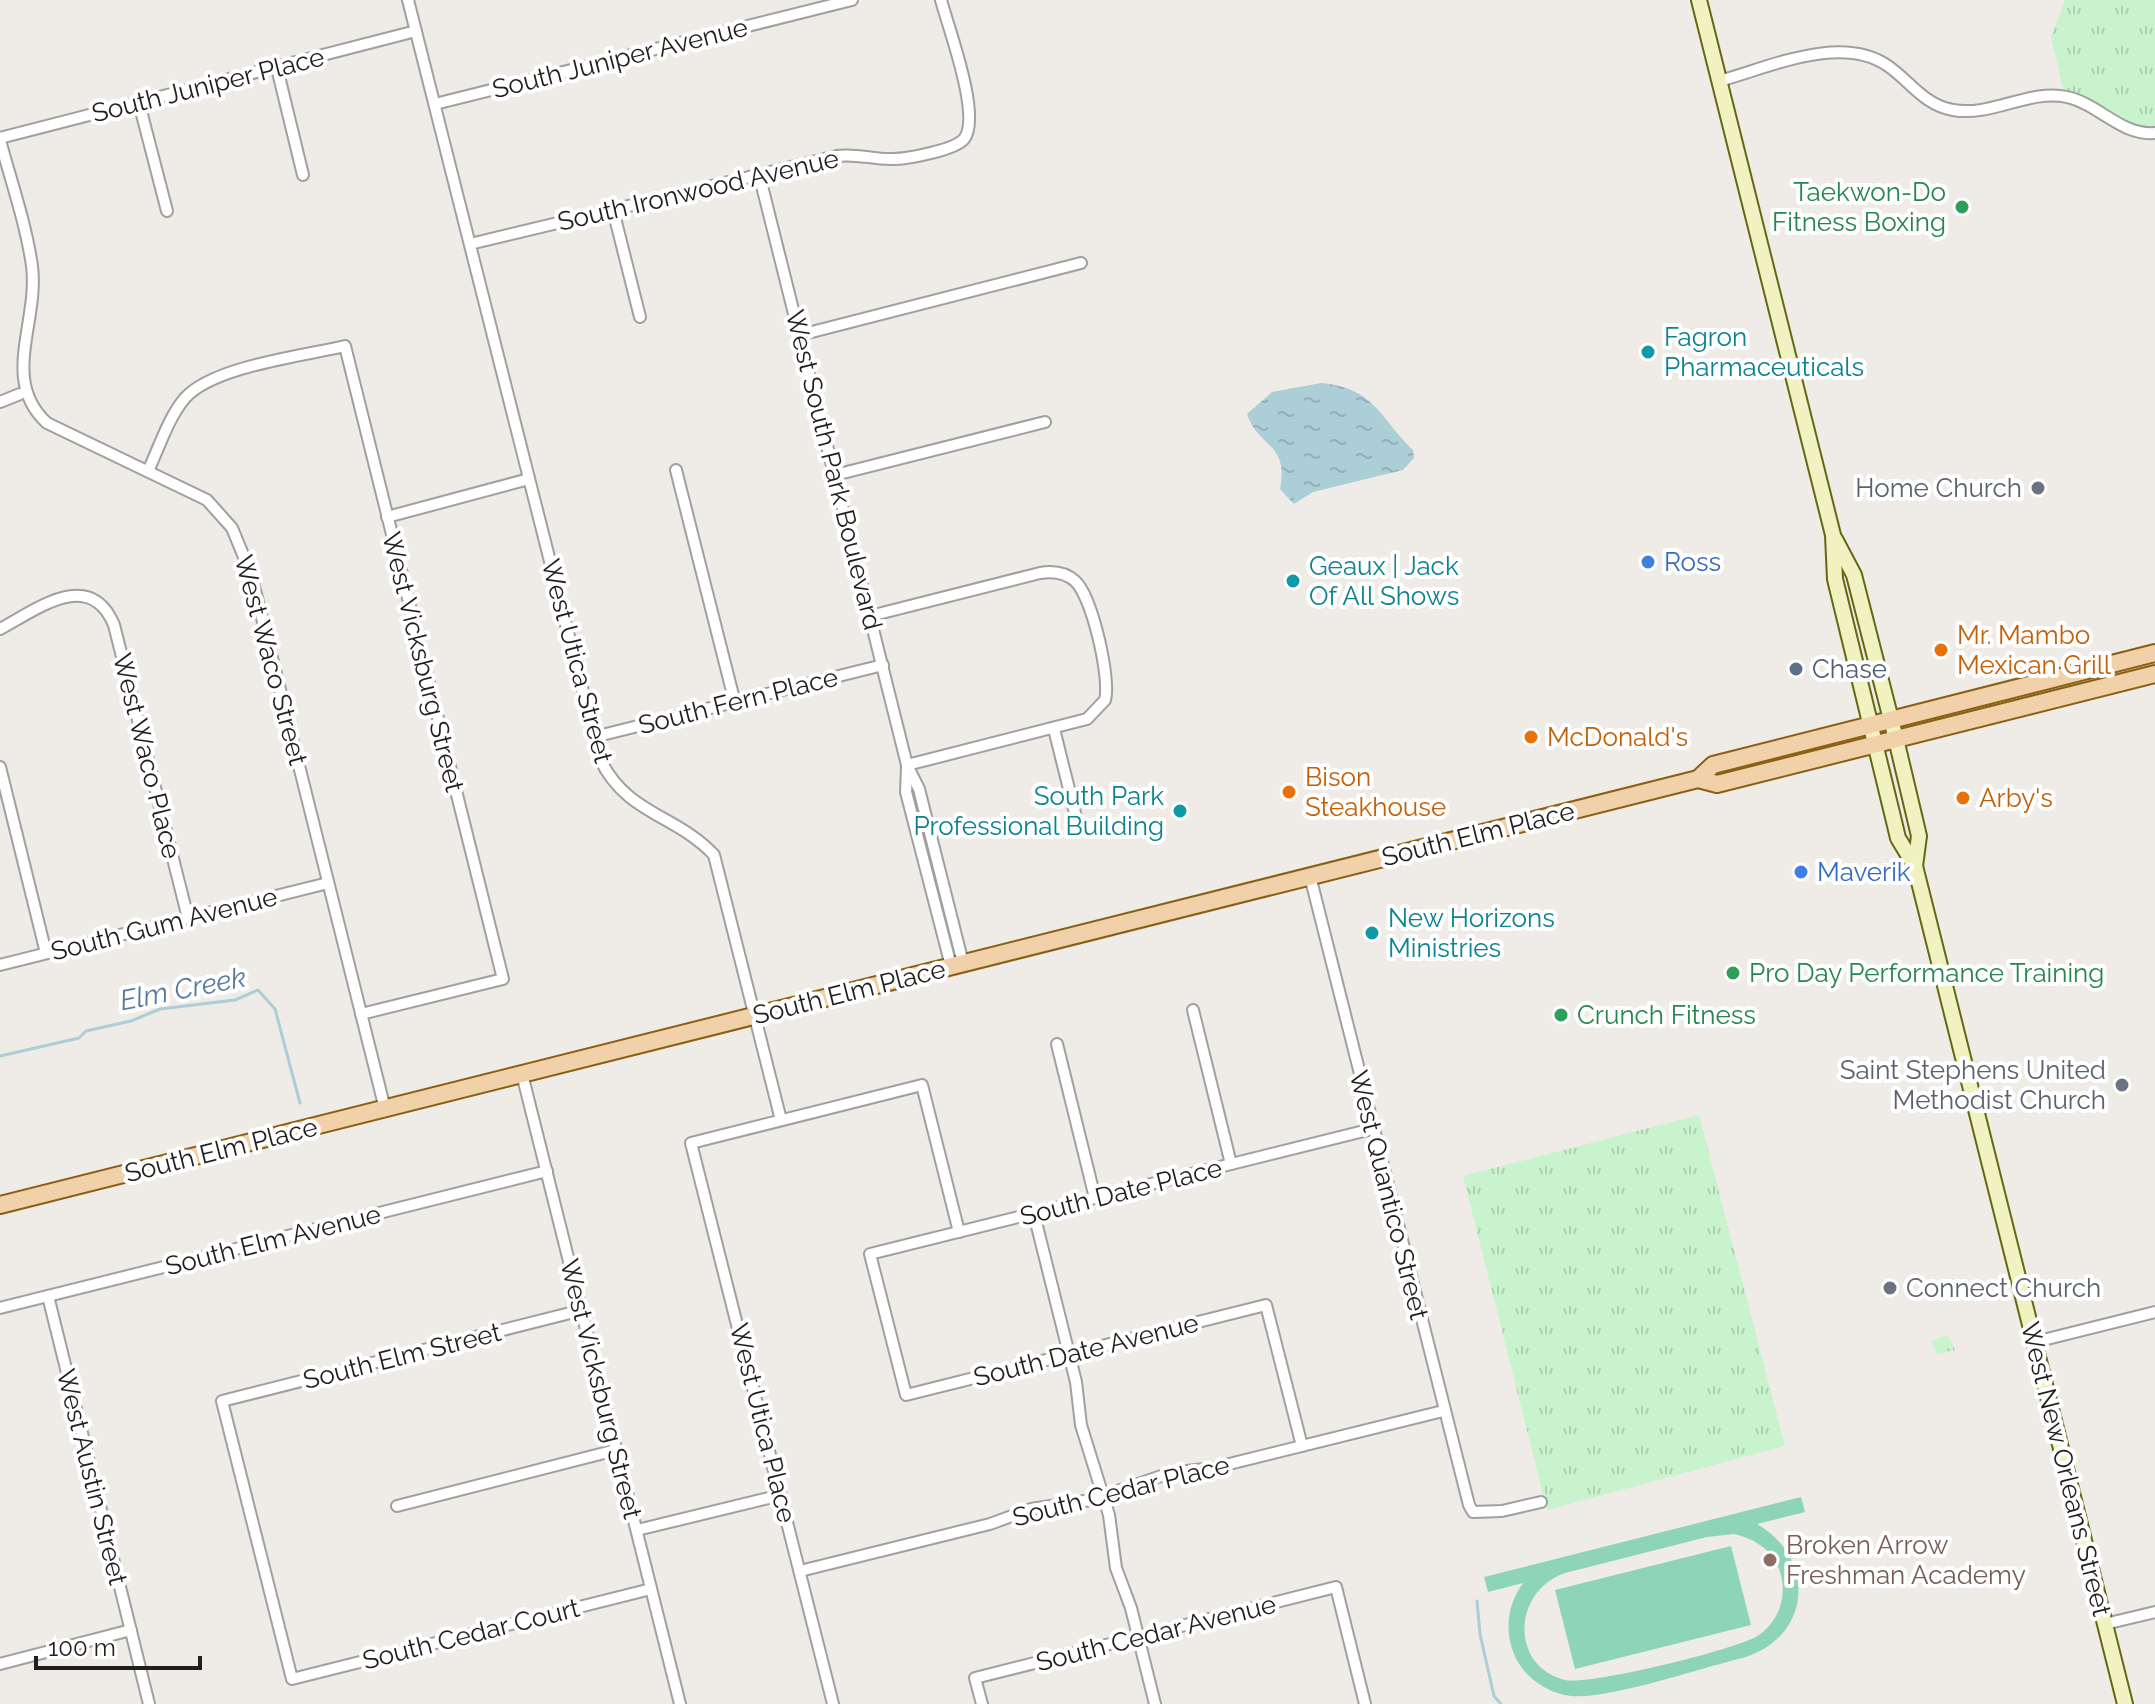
<svg xmlns="http://www.w3.org/2000/svg" width="2155" height="1704" viewBox="0 0 2155 1704" font-family="Raleway,sans-serif">
<style>
.park{fill:url(#park-tufts)}
.pitch{fill:#8ed4b8;fill-rule:evenodd}
.water{fill:url(#water-ripples)}
.lines{fill:none;stroke-linecap:round;stroke-linejoin:round}
.stream{stroke:#acced7;stroke-width:3}
.minor-casing{stroke:#a0a0a0;stroke-width:14}
.secondary-casing{stroke:#616a13;stroke-width:18}
.primary-casing{stroke:#885f13;stroke-width:20}
.minor{stroke:#fff;stroke-width:10}
.secondary{stroke:#f0f2c1;stroke-width:14}
.primary{stroke:#f1d1aa;stroke-width:16}
.leisure-dot{fill:#2e9e5b;stroke:#fff;stroke-width:3}
.culture-dot{fill:#0f9aa8;stroke:#fff;stroke-width:3}
.worship-dot{fill:#6b7280;stroke:#fff;stroke-width:3}
.shop-dot{fill:#3f7fe0;stroke:#fff;stroke-width:3}
.food-dot{fill:#e8710a;stroke:#fff;stroke-width:3}
.service-dot{fill:#5c6f8a;stroke:#fff;stroke-width:3}
.education-dot{fill:#8d6e63;stroke:#fff;stroke-width:3}
.labels{text-anchor:middle;dominant-baseline:central;stroke-width:8;stroke-linejoin:round;paint-order:stroke}
.street-label{font-size:26px;fill:#1f1f1f;stroke:#fff}
.leisure-label{font-size:26px;fill:#27864d;stroke:#fff;text-anchor:start}
.culture-label{font-size:26px;fill:#0d838f;stroke:#fff;text-anchor:start}
.worship-label{font-size:26px;fill:#5b616d;stroke:#fff;text-anchor:end}
.shop-label{font-size:26px;fill:#366cbe;stroke:#fff;text-anchor:start}
.food-label{font-size:26px;fill:#c56008;stroke:#fff;text-anchor:start}
.service-label{font-size:26px;fill:#4e5e75;stroke:#fff;text-anchor:start}
.education-label{font-size:26px;fill:#785e54;stroke:#fff;text-anchor:start}
.water-label{font-size:28px;font-style:italic;fill:#54799c;stroke:#fff}
</style>
<defs>
<pattern id="park-tufts" width="24" height="20" patternUnits="userSpaceOnUse" patternTransform="scale(2)"><rect width="24" height="20" fill="#c9f3cc"/><path d="M3 7l-1-3M5 7V3M7 7l1-3M15 17l-1-3M17 17v-4M19 17l1-3" fill="none" stroke="#acd0af"/></pattern>
<pattern id="water-ripples" width="26" height="14" patternUnits="userSpaceOnUse" patternTransform="scale(2)"><rect width="26" height="14" fill="#acced7"/><path d="M2 4q2-2 4 0t4 0M15 11q2-2 4 0t4 0" fill="none" stroke="#94b0b8"/></pattern>
</defs>
<rect width="100%" height="100%" fill="#efece7"/>
<g class="park">
<polygon points="2065,0 2155,0 2155,127 2125,123 2089,98 2063,89 2051,37"/>
<polygon points="1699,1115 1785,1446 1547,1510 1463,1176"/>
<polygon points="1948,1335 1955,1350 1937,1354 1931,1341"/>
</g>
<g class="pitch">
<path d="M1801 1497 1805 1512 1757 1524C1816 1558 1812 1635 1746 1657 1704 1667 1608 1700 1571 1696 1546 1693 1523 1676 1514 1654 1504 1630 1508 1604 1523 1583L1488 1592 1484 1577ZM1734 1534C1752 1538 1768 1547 1777 1564 1789 1589 1782 1619 1759 1635 1740 1649 1587 1686 1565 1680 1508 1665 1514 1590 1565 1573L1707 1537Z"/>
<polygon points="1731,1546 1751,1625 1575,1669 1555,1590"/>
</g>
<path class="water" d="M1321 383C1375 388 1379 417 1413 450L1414 458 1403 470 1313 492 1294 504 1280 489C1289 442 1258 448 1247 414L1272 392Z"/>
<g class="lines">
<g class="stream">
<polyline points="0,1056 79,1038 86,1031 131,1021 160,1009 235,1000 258,990 275,1009 300,1103"/>
<polyline points="1477,1601 1480,1634 1494,1696 1501,1704"/>
</g>
<g class="minor-casing">
<g id="minor">
<path d="M408 0 600 759C626 814 677 815 714 855L781 1120"/>
<polyline points="277,68 303,175"/>
<path d="M1719 81C1768 68 1841 33 1888 66 1911 82 1924 105 1953 110 1992 117 2028 89 2067 97 2099 104 2121 136 2155 133"/>
<polyline points="139,103 167,211"/>
<polyline points="435,104 852,0"/>
<polyline points="0,138 416,31"/>
<path d="M0 140C11 181 26 224 32 266 39 323 0 380 47 423L207 500 232 528 251 574 385 1109"/>
<polyline points="759,174 907,765 919,789 963,963"/>
<polyline points="613,210 640,317"/>
<path d="M470 244 837 156C856 153 874 160 893 159 907 159 955 150 964 139 982 117 948 27 941 0"/>
<polyline points="800,335 1081,263"/>
<polyline points="0,402 20,394"/>
<polyline points="676,470 735,703"/>
<path d="M148 471C159 448 168 418 185 398 214 366 303 356 345 346L503 979 361 1014"/>
<polyline points="835,475 1045,422"/>
<polyline points="387,517 529,479"/>
<path d="M870 616 1040 573C1052 571 1065 572 1075 581 1092 596 1111 679 1105 700L1087 719 907 765"/>
<path d="M0 629C36 610 90 567 114 625L188 918"/>
<polyline points="1054,729 1079,829"/>
<polyline points="594,737 883,665"/>
<polyline points="0,767 46,953"/>
<polyline points="907,767 906,792 951,966"/>
<polyline points="1310,876 1469,1505 1473,1512 1502,1511 1541,1502"/>
<polyline points="0,965 328,883"/>
<polyline points="1193,1010 1231,1164"/>
<polyline points="1057,1044 1095,1198"/>
<polyline points="522,1074 680,1704"/>
<polyline points="1034,1214 1076,1382 1081,1425 1109,1515 1116,1568 1131,1608 1155,1704"/>
<polyline points="48,1296 149,1704"/>
<polyline points="0,1308 547,1171"/>
<polyline points="582,1310 222,1401 292,1679 651,1589"/>
<polyline points="2035,1342 2155,1312"/>
<polyline points="1302,1446 1266,1305 906,1395 870,1254 1372,1129"/>
<polyline points="397,1506 616,1450"/>
<polyline points="637,1530 781,1495"/>
<polyline points="800,1571 990,1524 1031,1509 1091,1500 1170,1473 1213,1468 1443,1411"/>
<polyline points="2105,1624 2155,1612"/>
<polyline points="0,1664 131,1630"/>
<polyline points="833,1704 691,1143 922,1085 959,1232"/>
<polyline points="982,1704 975,1678 1336,1587 1365,1704"/>
</g>
</g>
<g class="secondary-casing">
<g id="secondary">
<polyline points="1699,0 1833,535 1835,579 1892,813 1898,838 1915,866 2125,1704"/>
<polyline points="1835,539 1854,575 1896,739 1919,836 1915,866"/>
</g>
</g>
<g class="primary-casing">
<g id="primary">
<polyline points="1698,779 1717,784 2155,674"/>
<polyline points="0,1205 1698,779 1713,765 2155,653"/>
</g>
</g>
<use href="#minor" class="minor"/>
<use href="#secondary" class="secondary"/>
<use href="#primary" class="primary"/>
</g>
<g class="leisure-dot">
<circle cx="1962" cy="207" r="8"/>
<circle cx="1733" cy="973" r="8"/>
<circle cx="1561" cy="1015" r="8"/>
</g>
<g class="culture-dot">
<circle cx="1648" cy="352" r="8"/>
<circle cx="1293" cy="581" r="8"/>
<circle cx="1180" cy="811" r="8"/>
<circle cx="1372" cy="933" r="8"/>
</g>
<g class="worship-dot">
<circle cx="2038" cy="488" r="8"/>
<circle cx="2122" cy="1085" r="8"/>
<circle cx="1890" cy="1288" r="8"/>
</g>
<g class="shop-dot">
<circle cx="1648" cy="562" r="8"/>
<circle cx="1801" cy="872" r="8"/>
</g>
<g class="food-dot">
<circle cx="1941" cy="650" r="8"/>
<circle cx="1531" cy="737" r="8"/>
<circle cx="1289" cy="792" r="8"/>
<circle cx="1963" cy="798" r="8"/>
</g>
<circle class="service-dot" cx="1796" cy="669" r="8"/>
<circle class="education-dot" cx="1770" cy="1560" r="8"/>
<g class="labels">
<g class="street-label">
<text transform="translate(620 58) rotate(-14)">South Juniper Avenue</text>
<text transform="translate(208 85) rotate(-14)">South Juniper Place</text>
<text transform="translate(698 190) rotate(-13)">South Ironwood Avenue</text>
<text transform="translate(834 470) rotate(76)">West South Park Boulevard</text>
<text transform="translate(271 660) rotate(75)">West Waco Street</text>
<text transform="translate(577 661) rotate(75)">West Utica Street</text>
<text transform="translate(423 662) rotate(76)">West Vicksburg Street</text>
<text transform="translate(738 701) rotate(-14)">South Fern Place</text>
<text transform="translate(147 756) rotate(76)">West Waco Place</text>
<text transform="translate(1478 834) rotate(-14)">South Elm Place</text>
<text transform="translate(164 924) rotate(-14)">South Gum Avenue</text>
<text transform="translate(849 992) rotate(-14)">South Elm Place</text>
<text transform="translate(221 1150) rotate(-14)">South Elm Place</text>
<text transform="translate(1121 1192) rotate(-14)">South Date Place</text>
<text transform="translate(1389 1195) rotate(76)">West Quantico Street</text>
<text transform="translate(273 1240) rotate(-14)">South Elm Avenue</text>
<text transform="translate(1086 1350) rotate(-14)">South Date Avenue</text>
<text transform="translate(402 1356) rotate(-14)">South Elm Street</text>
<text transform="translate(601 1389) rotate(76)">West Vicksburg Street</text>
<text transform="translate(763 1423) rotate(76)">West Utica Place</text>
<text transform="translate(2066 1469) rotate(76)">West New Orleans Street</text>
<text transform="translate(92 1477) rotate(76)">West Austin Street</text>
<text transform="translate(1121 1491) rotate(-14)">South Cedar Place</text>
<text transform="translate(1156 1633) rotate(-14)">South Cedar Avenue</text>
<text transform="translate(471 1634) rotate(-14)">South Cedar Court</text>
</g>
<g class="leisure-label">
<text x="1946" y="192" text-anchor="end">Taekwon-Do<tspan x="1946" dy="30">Fitness Boxing</tspan></text>
<text x="1749" y="973">Pro Day Performance Training</text>
<text x="1577" y="1015">Crunch Fitness</text>
</g>
<g class="culture-label">
<text x="1664" y="337">Fagron<tspan x="1664" dy="30">Pharmaceuticals</tspan></text>
<text x="1309" y="566">Geaux | Jack<tspan x="1309" dy="30">Of All Shows</tspan></text>
<text x="1164" y="796" text-anchor="end">South Park<tspan x="1164" dy="30">Professional Building</tspan></text>
<text x="1388" y="918">New Horizons<tspan x="1388" dy="30">Ministries</tspan></text>
</g>
<g class="worship-label">
<text x="2022" y="488">Home Church</text>
<text x="2106" y="1070">Saint Stephens United<tspan x="2106" dy="30">Methodist Church</tspan></text>
<text x="1906" y="1288" text-anchor="start">Connect Church</text>
</g>
<g class="shop-label">
<text x="1664" y="562">Ross</text>
<text x="1817" y="872">Maverik</text>
</g>
<g class="food-label">
<text x="1957" y="635">Mr. Mambo<tspan x="1957" dy="30">Mexican Grill</tspan></text>
<text x="1547" y="737">McDonald's</text>
<text x="1305" y="777">Bison<tspan x="1305" dy="30">Steakhouse</tspan></text>
<text x="1979" y="798">Arby's</text>
</g>
<g class="service-label">
<text x="1812" y="669">Chase</text>
</g>
<g class="education-label">
<text x="1786" y="1545">Broken Arrow<tspan x="1786" dy="30">Freshman Academy</tspan></text>
</g>
<g class="water-label">
<text transform="translate(183 989) rotate(-11)">Elm Creek</text>
</g>
</g>
<path d="M36 1656v12h164v-12" fill="none" stroke="#1f1f1f" stroke-width="4"/>
<text x="48" y="1656" font-size="24" fill="#1f1f1f" stroke="#ffffff" stroke-width="6" paint-order="stroke">100 m</text>
</svg>
